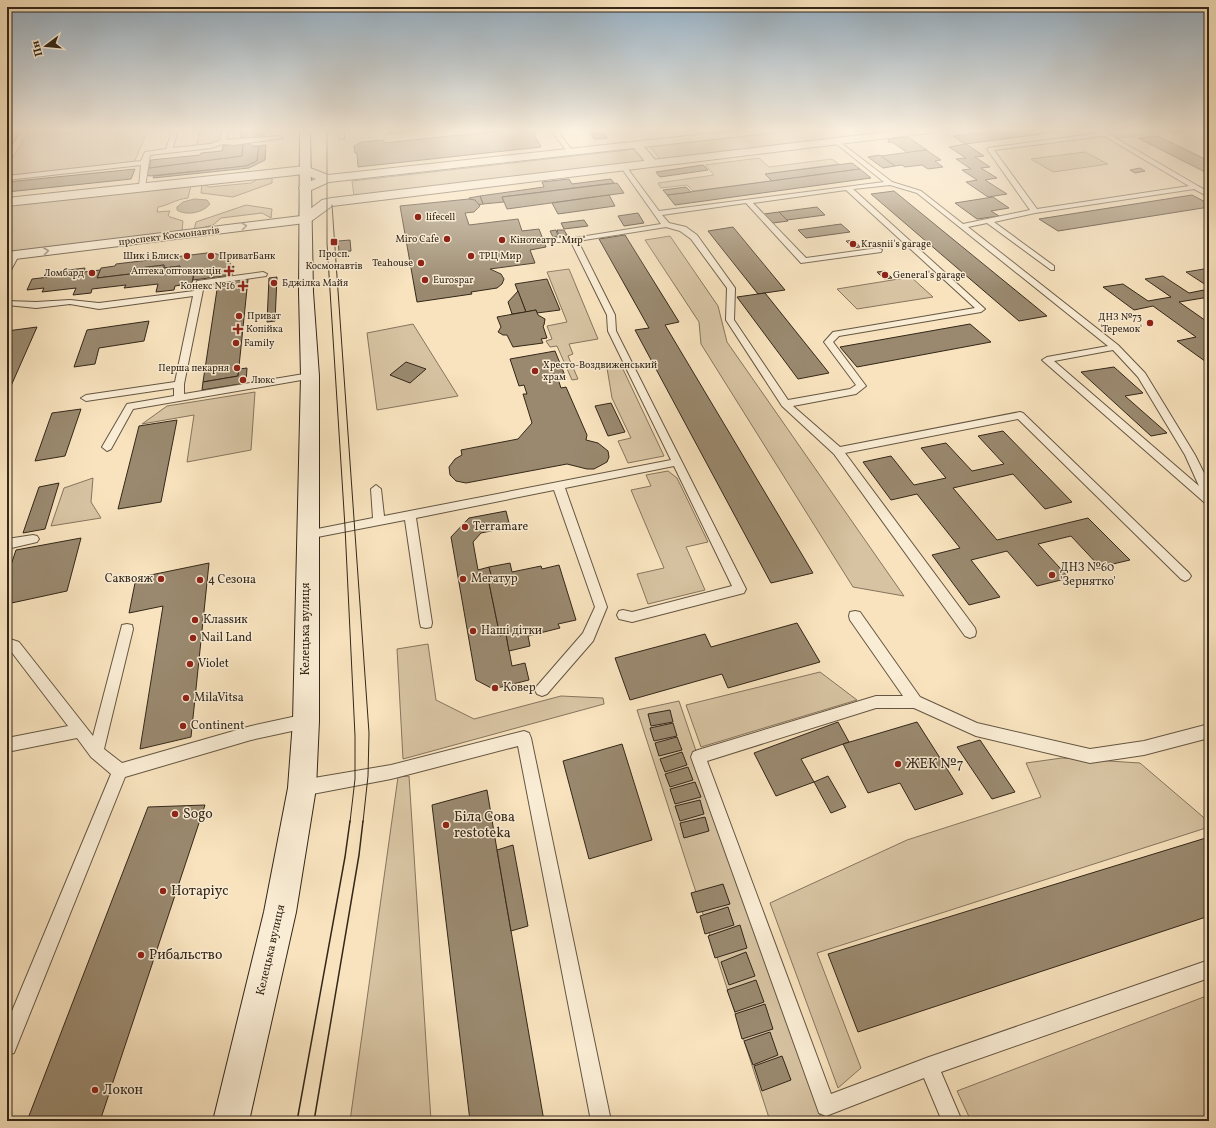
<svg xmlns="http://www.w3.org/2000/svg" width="1216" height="1128" viewBox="0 0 1216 1128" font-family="Vollkorn,serif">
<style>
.green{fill:#d7c3a2;stroke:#86755e}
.water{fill:#b5a386;stroke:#81715a}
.building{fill:#9a896f;stroke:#342719}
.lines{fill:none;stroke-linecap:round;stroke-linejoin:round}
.service-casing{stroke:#655642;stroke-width:2}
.minor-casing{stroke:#655642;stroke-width:2}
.tertiary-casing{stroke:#655642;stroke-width:2}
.secondary-casing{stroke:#342719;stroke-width:2}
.service{fill:#faedd5;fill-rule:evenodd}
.minor{fill:#faedd5;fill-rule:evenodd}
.tertiary{fill:#faedd5;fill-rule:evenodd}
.secondary{fill:#faedd5;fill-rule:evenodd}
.tram-far1{stroke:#342719;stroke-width:1}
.tram{stroke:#342719;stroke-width:1.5}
.oneway{stroke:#978a77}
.poi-dot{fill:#8f2418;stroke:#faedd5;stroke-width:1.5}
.labels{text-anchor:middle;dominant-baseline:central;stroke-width:3;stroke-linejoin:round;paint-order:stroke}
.far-poi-label{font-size:10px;fill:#342719;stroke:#faedd5;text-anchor:start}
.far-street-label{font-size:10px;fill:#342719;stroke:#faedd5}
.poi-label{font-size:12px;fill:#342719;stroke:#faedd5;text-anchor:start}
.street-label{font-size:12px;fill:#342719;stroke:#faedd5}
.near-poi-label{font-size:14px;fill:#342719;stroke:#faedd5;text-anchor:start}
</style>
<rect width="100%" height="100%" fill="#f8e3be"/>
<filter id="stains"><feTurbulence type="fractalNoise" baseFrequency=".005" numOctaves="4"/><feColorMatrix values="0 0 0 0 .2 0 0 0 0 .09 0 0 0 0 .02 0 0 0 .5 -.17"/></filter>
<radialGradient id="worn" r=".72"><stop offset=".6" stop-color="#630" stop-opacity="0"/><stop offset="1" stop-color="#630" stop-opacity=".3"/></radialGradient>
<g class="green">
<polygon points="30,130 170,130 147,132 134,163 7,176 7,166"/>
<polygon points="200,130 226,130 223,142 196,148"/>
<polygon points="797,130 911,130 660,159 649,146"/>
<polygon points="1102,130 1158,130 1165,133 1118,138"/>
<polygon points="636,149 646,161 354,196 352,181"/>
<polygon points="1085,152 1108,164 1053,172 1031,159"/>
<polygon points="759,158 769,167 832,159 839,164 765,174 772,181 693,191 687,185 661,188 658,183 714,175 705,165"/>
<polygon points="272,176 272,183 233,197 201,193 202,183 209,187 251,183 261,177"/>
<path d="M191 185 188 198C176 199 167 206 158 207L157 212 170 211 168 215 170 217 183 221 182 231 7 253V205Z"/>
<polygon points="246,205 272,209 271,218 262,213 221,218 213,225 194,230 196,222"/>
<polygon points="670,236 718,306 727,342 904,596 853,587 701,344 699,322 645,240"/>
<polygon points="569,269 598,339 569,344 573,354 568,356 578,379 572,380 557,346 550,347 546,341 552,339 547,326 567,322 547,272"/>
<polygon points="911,277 933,297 857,309 837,289"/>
<polygon points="413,324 458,396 377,410 367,333"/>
<polygon points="621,365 664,456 628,463 618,441 631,438 612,398 607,368"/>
<polygon points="255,392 251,450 187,462 194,415 142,424 167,406"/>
<polygon points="668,471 677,478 708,542 686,547 705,590 648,604 637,574 664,568 631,490 651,486 646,475"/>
<polygon points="93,478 91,502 101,518 51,526 64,488"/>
<polygon points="428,644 436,700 474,719 561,696 603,698 604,704 403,759 397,649"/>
<polygon points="820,672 857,700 701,747 686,705"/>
<polygon points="679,701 822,1121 770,1121 637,710"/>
<polygon points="1062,758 1140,763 1209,822 1209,827 817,953 861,1068 838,1088 770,903 907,840 1041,797 1026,763"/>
<polygon points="409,776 431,1121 350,1121 398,777"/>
<polygon points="1209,995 1209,1121 971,1121 957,1091"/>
</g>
<path class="water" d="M194 199 207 200 210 204C203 213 186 216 177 210V207L183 202Z"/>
<g class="building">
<polygon points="7,130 22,130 7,152"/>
<polygon points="241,130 264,130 264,138 240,141"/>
<polygon points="387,130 411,130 411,131 388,134"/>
<polygon points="507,130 534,130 536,134 534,134 541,147 358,167 357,153 355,153 354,146 362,142 384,140 384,143"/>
<polygon points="1004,130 1063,130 1065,131 965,144 953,136"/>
<polygon points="1166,130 1186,130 1188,131 1173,133"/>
<polygon points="591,133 604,133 607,138 594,139"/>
<polygon points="1158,136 1209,161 1209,174 1138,138"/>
<polygon points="908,137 927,150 908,153 892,142 888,142 889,139"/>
<polygon points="249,143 253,146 259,146 257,161 246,166 150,176 146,175 149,168 242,156 243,144"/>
<polygon points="243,144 242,156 149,168 151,160 200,155 201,153 222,151 223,146"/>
<polygon points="966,144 984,156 975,157 990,167 981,168 997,178 985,180 1007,194 988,197 966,182 977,180 962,170 971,169 956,159 966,158 949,147"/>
<polygon points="266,145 265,160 249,168 153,178 154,176 246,166 257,161 259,146"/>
<polygon points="926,150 941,160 935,161 943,167 928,169 922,165 905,167 902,165 895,166 881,156"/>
<polygon points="880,155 881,156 895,166 883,168 868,157"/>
<polygon points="852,163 860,169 772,181 765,174"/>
<polygon points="703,165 708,170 660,177 656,172"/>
<polygon points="1140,168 1145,171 1135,173 1130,170"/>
<polygon points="135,169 131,179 7,192 7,182"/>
<polygon points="860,169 871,178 675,205 667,195"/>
<polygon points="569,179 572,184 611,179 614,183 502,197 504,202 483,204 480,196 544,187 542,182"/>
<polygon points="617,183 624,193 507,209 502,197"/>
<polygon points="686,187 691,192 667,195 663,190"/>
<polygon points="894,191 1047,316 1019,321 871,194"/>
<polygon points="609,195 615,206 558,214 552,203"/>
<polygon points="1192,195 1209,204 1209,207 1058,231 1039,219"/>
<polygon points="480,196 483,204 472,206 469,198"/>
<polygon points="993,197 1009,208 991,211 999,216 977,219 955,203"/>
<polygon points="469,199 475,200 480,206 474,212 465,213 469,225 518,219 522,231 539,229 546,247 530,250 535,263 490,269 501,274 504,279 502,284 497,288 471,292 472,294 417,302 400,206"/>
<polygon points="817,207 825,215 787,220 779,212"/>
<polygon points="779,212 788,221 773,223 764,214"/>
<polygon points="638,213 644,223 624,226 618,216"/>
<polygon points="584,220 588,226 564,229 561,223"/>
<polygon points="841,224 850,232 806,238 798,230"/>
<polygon points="733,227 785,290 758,294 708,231"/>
<polygon points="556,230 558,236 553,237 550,231"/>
<polygon points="557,230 564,230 567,235 559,236"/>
<polygon points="625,235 679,322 665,325 813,573 771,583 635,330 649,328 599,239"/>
<polygon points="350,240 351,251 339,252 338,241"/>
<polygon points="854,240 860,247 853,248 846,241"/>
<polygon points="207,253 217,254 230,261 231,267 234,266 232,275 193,280 194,272 179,274 180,266 164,268 164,265 132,269 130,274 97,278 101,268 115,266 116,264"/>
<polygon points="164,265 164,268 180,266 179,274 194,272 192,283 175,286 174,290 156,292 158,284 124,288 126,285 92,289 91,293 73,295 76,288 42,292 44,288 27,290 32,279 49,277 52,272 85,268 84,272 100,270 97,278 130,274 132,269"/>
<polygon points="1204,269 1209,272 1209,287 1186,272"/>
<polygon points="885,271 892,278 884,279 877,272"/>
<polygon points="1163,276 1189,293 1209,289 1209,297 1179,302 1209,323 1209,343 1207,343 1209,345 1209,364 1177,341 1196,337 1153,306 1134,310 1103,287 1123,284 1148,301 1171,297 1145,279"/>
<polygon points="277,277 275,321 267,322 269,278"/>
<polygon points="248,279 238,376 203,382 218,283"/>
<polygon points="547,279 560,310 537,313 536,310 526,312 515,284"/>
<polygon points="518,291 526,312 512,314 508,302"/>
<polygon points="765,293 829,373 798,379 737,297"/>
<polygon points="536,310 538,315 545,319 544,325 543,326 547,338 541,339 543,343 513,347 507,335 503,335 498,332 501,327 497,317"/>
<polygon points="149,321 144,341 99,348 95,364 74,367 87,330"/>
<polygon points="970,324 991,342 857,367 840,347"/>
<polygon points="37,327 7,395 7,331"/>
<polygon points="555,351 566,378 558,379 561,388 566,387 587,435 586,440 598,443 608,451 609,457 607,462 594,469 587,469 567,464 466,483 456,481 450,475 449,467 455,459 462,455 461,450 518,439 532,423 523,394 527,394 524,385 519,386 510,359"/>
<polygon points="406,362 426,369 410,383 390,375"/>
<polygon points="1114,367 1143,393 1125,396 1167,433 1151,436 1081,372"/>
<polygon points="247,368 246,383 202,390 203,382 238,376 239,369"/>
<polygon points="611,403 625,432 608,436 595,406"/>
<polygon points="81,409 65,456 35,461 52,413"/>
<polygon points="177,420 161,502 118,509 139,426"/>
<polygon points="1003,431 1072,502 1045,509 1013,474 953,488 997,540 1088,518 1130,560 1100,567 1071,536 1038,544 1069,578 1037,586 1007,551 971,560 1000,597 969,605 932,555 960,548 917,494 891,500 863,462 891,456 914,485 946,478 921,448 946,443 972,471 1004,464 978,436"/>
<polygon points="59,483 45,529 23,533 39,487"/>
<polygon points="506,511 510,527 481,533 473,542 478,570 489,567 493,582 489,583 500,636 506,634 512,666 525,663 529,680 493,689 476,680 451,537 469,518"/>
<polygon points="81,538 67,591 7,604 7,577 16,550"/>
<polygon points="209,563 191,737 140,749 163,606 129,613 136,578"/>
<polygon points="510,563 512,572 541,566 542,569 559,565 576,620 558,624 560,628 528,636 530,646 509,651 506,634 500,636 489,583 493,582 489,567"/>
<polygon points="797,623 820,662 728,688 722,674 630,700 615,658 705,634 711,647"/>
<polygon points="670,710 673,722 651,726 648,714"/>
<polygon points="838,722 849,742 801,759 814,782 776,796 754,753"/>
<polygon points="917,722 963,794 915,810 900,783 868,793 843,744"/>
<polygon points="673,723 677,736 654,741 650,728"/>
<polygon points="677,737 682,750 659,756 655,743"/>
<polygon points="980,740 1015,792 992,799 957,747"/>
<polygon points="622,744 652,840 589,859 563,761"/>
<polygon points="682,752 687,765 665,772 660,759"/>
<polygon points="688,767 693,780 670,787 665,774"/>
<polygon points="828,776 846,807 831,813 814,782"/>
<polygon points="695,782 701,797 675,804 670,789"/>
<polygon points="487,790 497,850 544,1121 470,1121 432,805"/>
<polygon points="700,800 704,814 680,821 675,806"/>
<polygon points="205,805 100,1121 27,1121 148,807"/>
<polygon points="705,817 709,831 684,838 680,823"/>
<polygon points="1209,837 1209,916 858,1032 828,954"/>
<polygon points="513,845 528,926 511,931 497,850"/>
<polygon points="723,884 730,904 697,913 691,893"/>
<polygon points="728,907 734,925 705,934 700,916"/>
<polygon points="740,925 747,948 715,958 708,936"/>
<polygon points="746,952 755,976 729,985 721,962"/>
<polygon points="756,980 764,1002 735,1012 727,990"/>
<polygon points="765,1004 773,1029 742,1039 735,1014"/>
<polygon points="770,1032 778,1055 753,1065 744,1041"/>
<polygon points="782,1056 791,1080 762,1091 754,1066"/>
</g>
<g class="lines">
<g class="service-casing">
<g id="service">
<polygon points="61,130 77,130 63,133 61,132"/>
<polygon points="223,130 229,130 226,140 280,136 283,138 234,145 223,144 211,148 150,155 145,187 142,189 139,187 141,165 7,180 7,176 141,161 145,152 166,149 172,132 177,133 173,148 210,144 220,141"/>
<polygon points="338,130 344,130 344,139 339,138"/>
<polygon points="551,130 557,130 573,152 572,153 568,153"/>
<path d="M1095 130H1102L1198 186 1209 192V197L1194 189 1035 213 994 222 1054 266V270H1051L987 223 968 227 1118 345 1145 373 1195 455 1209 483V504L1205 503 1042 360 1047 357 1108 346 917 193 890 185 853 189 985 309 981 312 839 336 833 342 866 386 856 394 793 406 840 447 1020 412 1023 413 1189 573 1191 576 1189 579 1185 581 1181 579 1018 419 845 453 975 628 976 632 975 636 970 638 965 636 834 454 782 406 726 320 727 288 691 239 680 231 666 227 578 241 615 315 616 331 746 589 744 593 632 622 619 619 617 615 619 611 623 610 632 612 732 586 674 466 565 488 607 607 593 641 547 694 542 696 537 694 535 690 537 686 583 633 595 607 554 490 416 518 432 623 431 627 426 628 421 627 420 623 405 520 307 539 303 538 301 535 303 532 307 531 373 518 371 489 376 485 381 489 384 516 671 460 608 331 607 315 571 242H554L550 240 554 238H574L661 224 620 166 621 165H625L659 211 884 182 834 142V140L836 139 892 182 921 191 963 224 1030 210 987 149 988 148 1099 133ZM1104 136 1189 186 1037 209 994 150ZM846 190 975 308 833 332 824 342 856 385 850 389 788 400 734 320 735 288 697 235 686 227 669 223 662 215 746 203 801 263 881 252 882 250 878 248 806 258 753 203ZM1113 350 1138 377 1185 455 1199 486 1054 361Z"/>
<polygon points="12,253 19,255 11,270 7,272 7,263"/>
<polygon points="263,272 267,274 266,276 204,285 184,384 184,394 310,373 315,376 313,378 133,409 111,449 107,451 102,447 127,404 174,396 174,388 86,401 81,398 86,395 175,382 193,296 99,309 70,304 36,308 7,305 7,301 36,302 70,300 99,303 194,291 197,281"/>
<polygon points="33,535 37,536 39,539 37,542 7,549 7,539"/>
<polygon points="855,611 860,612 920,697 977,723 1090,749 1144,741 1209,724 1209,738 1144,755 1090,763 976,736 914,708 876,708 707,761 831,1094 929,1057 1209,960 1209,978 941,1072 962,1121 942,1121 924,1078 826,1116 819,1113 691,757 693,752 698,750 876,696 903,696 850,620 849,616 850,612"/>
<polygon points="127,624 132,625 133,629 104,749 122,763 251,726 306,714 311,716 313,721 311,726 306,728 251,740 125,777 14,1053 7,1055 7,1023 111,774 91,757 77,738 7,752 7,738 68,726 10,650 7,650 7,638 19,642 93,736 121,629 122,625"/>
<polygon points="524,731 529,733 531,738 611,1121 591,1121 518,746 391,779 302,796 297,793 294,788 297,783 302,780 391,765"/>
</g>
</g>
<g class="minor-casing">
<polygon id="minor" points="637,142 641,143 656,161 658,163 656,165 648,165 633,147 631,145"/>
</g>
<g class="tertiary-casing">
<g id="tertiary">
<polygon points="742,130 774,130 769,133 329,182 309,191 301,191 299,188 301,185 316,179 304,174 7,206 7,198 305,166 328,175"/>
<polygon points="904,130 934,130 929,133 332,206 310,222 305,223 7,260 7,252 301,216 322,200 332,198"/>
</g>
</g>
<g class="secondary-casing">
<polygon id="secondary" points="300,130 310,130 313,292 319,376 319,721 316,788 296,912 249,1121 213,1121 264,912 288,788 293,721 301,376 299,292"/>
</g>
<use href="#service" class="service"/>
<use href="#minor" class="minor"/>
<use href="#tertiary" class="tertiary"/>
<use href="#secondary" class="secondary"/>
<g class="tram-far1">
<polyline points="327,130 327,243 345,527 355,736 355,779 350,822"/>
<polyline points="332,205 369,733 368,776 363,822"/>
</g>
<g class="tram">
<polyline points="297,1121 345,857 350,821"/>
<polyline points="314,1121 359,855 363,821"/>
</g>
</g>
<defs><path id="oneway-chevron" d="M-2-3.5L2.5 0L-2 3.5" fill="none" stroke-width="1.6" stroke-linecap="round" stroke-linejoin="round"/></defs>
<g class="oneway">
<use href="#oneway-chevron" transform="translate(244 226) rotate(-7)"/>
<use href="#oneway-chevron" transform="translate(46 251) rotate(-7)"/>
</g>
<linearGradient id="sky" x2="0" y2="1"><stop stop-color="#93adc1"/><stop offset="0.45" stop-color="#fcf2e2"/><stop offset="1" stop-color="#fcf2e2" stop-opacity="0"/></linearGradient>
<rect width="1216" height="288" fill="url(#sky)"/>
<g class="poi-dot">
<circle cx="418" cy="217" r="4"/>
<circle cx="447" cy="239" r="4"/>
<circle cx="502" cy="240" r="4"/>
<rect x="330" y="238" width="8" height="8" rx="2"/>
<circle cx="853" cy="244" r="4"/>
<circle cx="187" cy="256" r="4"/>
<circle cx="211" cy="256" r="4"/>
<circle cx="471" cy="256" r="4"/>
<circle cx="421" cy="263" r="4"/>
<path d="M227 265h4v4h4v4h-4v4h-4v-4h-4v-4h4z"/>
<circle cx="92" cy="273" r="4"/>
<circle cx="885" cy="275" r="4"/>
<circle cx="425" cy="280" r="4"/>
<circle cx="274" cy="283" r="4"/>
<path d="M241 280h4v4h4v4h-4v4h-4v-4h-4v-4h4z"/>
<circle cx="239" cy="316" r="4"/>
<circle cx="1150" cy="323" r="4"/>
<path d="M236 323h4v4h4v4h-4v4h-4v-4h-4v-4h4z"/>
<circle cx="236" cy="343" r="4"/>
<circle cx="237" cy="368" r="4"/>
<circle cx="535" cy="371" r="4"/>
<circle cx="243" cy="380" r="4"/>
<circle cx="465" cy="527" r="4"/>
<circle cx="1052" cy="575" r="4"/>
<circle cx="161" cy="579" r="4"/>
<circle cx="463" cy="579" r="4"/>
<circle cx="200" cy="580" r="4"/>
<circle cx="195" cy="620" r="4"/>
<circle cx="473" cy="631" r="4"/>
<circle cx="193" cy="638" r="4"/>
<circle cx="190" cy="664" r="4"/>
<circle cx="495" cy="688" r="4"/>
<circle cx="186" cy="698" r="4"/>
<circle cx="183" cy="726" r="4"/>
<circle cx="898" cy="764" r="4"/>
<circle cx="175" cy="814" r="4"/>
<circle cx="446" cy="825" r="4"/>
<circle cx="163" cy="891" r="4"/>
<circle cx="141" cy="955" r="4"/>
<circle cx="95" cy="1090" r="4"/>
</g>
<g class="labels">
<g class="far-poi-label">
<text x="426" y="217">lifecell</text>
<text x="439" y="239" text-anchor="end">Miro Cafe</text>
<text x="510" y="240">Кінотеатр "Мир"</text>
<text x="861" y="244">Krasnii's garage</text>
<text x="334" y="254" text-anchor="middle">Просп.<tspan x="334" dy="12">Космонавтів</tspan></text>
<text x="179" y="256" text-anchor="end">Шик і Блиск</text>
<text x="219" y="256">ПриватБанк</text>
<text x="479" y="256">ТРЦ Мир</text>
<text x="413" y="263" text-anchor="end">Teahouse</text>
<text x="221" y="271" text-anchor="end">Аптека оптових цін</text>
<text x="84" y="273" text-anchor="end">Ломбард</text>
<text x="893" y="275">General's garage</text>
<text x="433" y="280">Eurospar</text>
<text x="282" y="283">Бджілка Майя</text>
<text x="235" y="286" text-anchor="end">Конекс №16</text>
<text x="247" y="316">Приват</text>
<text x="1142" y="317" text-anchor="end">ДНЗ №73<tspan x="1142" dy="12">'Теремок'</tspan></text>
<text x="246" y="329">Копійка</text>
<text x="244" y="343">Family</text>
<text x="543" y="365">Хресто-Воздвиженський<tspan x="543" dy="12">храм</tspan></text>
<text x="229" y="368" text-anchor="end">Перша пекарня</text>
<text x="251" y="380">Люкс</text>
</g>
<g class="far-street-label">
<text transform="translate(169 236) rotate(-7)">проспект Космонавтів</text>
</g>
<g class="poi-label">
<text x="473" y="527">Terramare</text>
<text x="1060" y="568">ДНЗ №60<tspan x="1060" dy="14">'Зернятко'</tspan></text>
<text x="153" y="579" text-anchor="end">Саквояж</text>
<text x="471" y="579">Мегатур</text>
<text x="208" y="580">4 Сезона</text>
<text x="203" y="620">Клаssик</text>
<text x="481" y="631">Наші дітки</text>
<text x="201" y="638">Nail Land</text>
<text x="198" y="664">Violet</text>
<text x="503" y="688">Ковер</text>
<text x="194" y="698">MilaVitsa</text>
<text x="191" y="726">Continent</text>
</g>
<g class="street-label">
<text transform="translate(306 629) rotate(-90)">Келецька вулиця</text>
<text transform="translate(271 950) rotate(-77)">Келецька вулиця</text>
</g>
<g class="near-poi-label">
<text x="906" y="764">ЖЕК №7</text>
<text x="183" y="814">Sogo</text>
<text x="454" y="817">Біла Сова<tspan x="454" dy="16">restoteka</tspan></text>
<text x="171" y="891">Нотаріус</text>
<text x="149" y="955">Рибальство</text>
<text x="103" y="1090">Локон</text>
</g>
</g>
<rect width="1216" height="1128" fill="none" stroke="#f8e3be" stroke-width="24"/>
<rect x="8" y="8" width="1200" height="1112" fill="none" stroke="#342719" stroke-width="2"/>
<rect x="12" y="12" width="1192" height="1104" fill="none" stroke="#342719"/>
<g transform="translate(46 46) rotate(254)" stroke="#faedd5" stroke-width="3" paint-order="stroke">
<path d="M0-3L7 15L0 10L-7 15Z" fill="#342719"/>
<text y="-6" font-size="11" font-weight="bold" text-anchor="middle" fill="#342719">Пн</text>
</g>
<rect width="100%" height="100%" filter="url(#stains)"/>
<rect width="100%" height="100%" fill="url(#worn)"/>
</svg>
